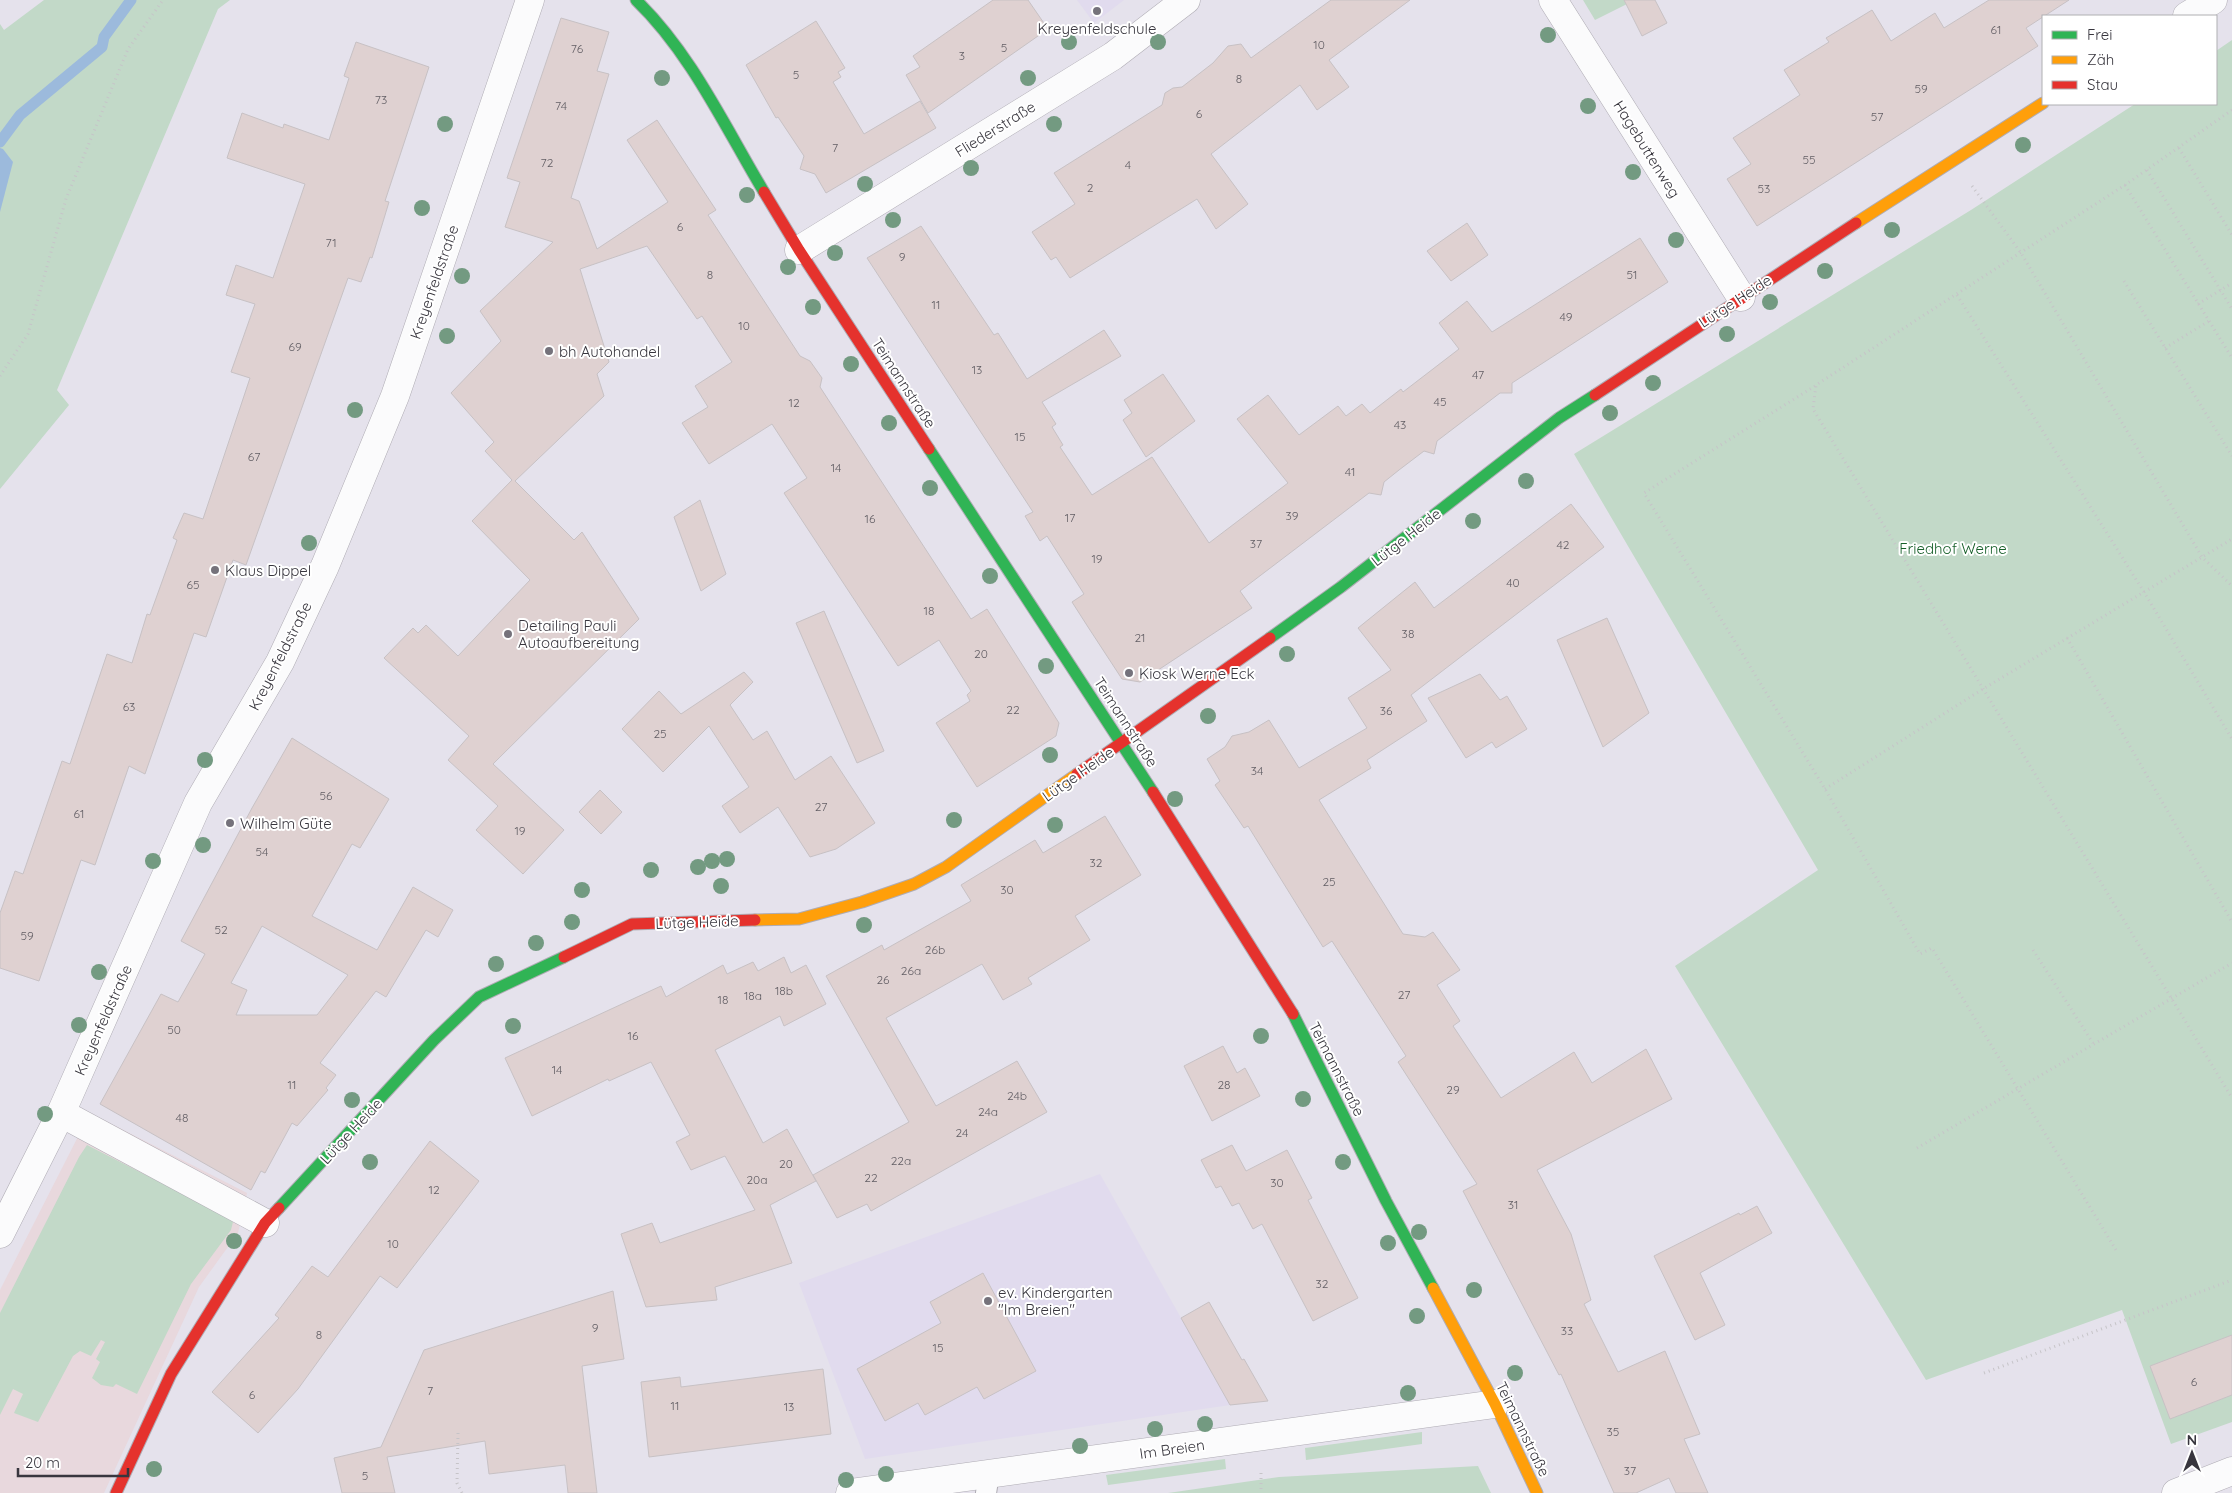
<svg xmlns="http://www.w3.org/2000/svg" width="2232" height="1493" viewBox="0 0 2232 1493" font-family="Quicksand,sans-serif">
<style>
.commercial{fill:#e8d8dd}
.built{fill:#e1dbee}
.green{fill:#c2d9c8}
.water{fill:#9cbadc}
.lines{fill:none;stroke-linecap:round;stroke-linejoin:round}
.stream{stroke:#9cbadc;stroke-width:11}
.building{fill:#dfd1d1;stroke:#c7c1c4;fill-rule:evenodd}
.lane-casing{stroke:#afacb4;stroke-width:22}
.street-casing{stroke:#afacb4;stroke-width:29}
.fast-casing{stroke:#afacb4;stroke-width:13}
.slow-casing{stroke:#afacb4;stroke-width:13}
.jam-casing{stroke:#afacb4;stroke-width:13}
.path{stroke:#c6c4c8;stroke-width:3;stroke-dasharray:1 4;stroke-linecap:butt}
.lane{stroke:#fbfbfc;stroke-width:20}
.street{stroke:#fbfbfc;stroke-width:28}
.fast{stroke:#30b455;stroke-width:11}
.slow{stroke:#ff9f0a;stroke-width:11}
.jam{stroke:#e5322d;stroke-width:11}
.tree{fill:#739a81}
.poi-dot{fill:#75727b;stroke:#fff;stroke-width:2}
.labels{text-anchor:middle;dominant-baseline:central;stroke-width:4;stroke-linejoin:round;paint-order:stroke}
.number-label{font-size:12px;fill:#625e64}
.poi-label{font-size:15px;fill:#38363e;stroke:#fff;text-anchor:start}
.street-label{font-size:15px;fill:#38363e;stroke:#fff}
.park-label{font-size:15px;fill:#165f29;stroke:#fff}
</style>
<rect width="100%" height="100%" fill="#e5e2ec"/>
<polygon class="commercial" points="90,1113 247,1193 238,1233 199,1287 104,1493 0,1493 0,1290"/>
<g class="built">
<polygon points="1077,0 1124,0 1094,23"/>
<polygon points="1100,1174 1230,1405 865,1459 799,1283"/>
</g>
<g class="green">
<polygon points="44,0 230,0 218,9 57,390 69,405 0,489 0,24 4,30"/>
<polygon points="1583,0 1635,0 1595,20"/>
<polygon points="2232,40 2232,1422 2171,1444 2122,1310 1926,1380 1675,966 1818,870 1574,454 1971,210 2135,104 2216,104 2216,51"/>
<polygon points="87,1145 226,1216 233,1222 231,1230 191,1284 137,1394 116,1384 113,1387 101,1385 92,1378 100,1362 96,1359 105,1342 101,1340 91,1356 80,1351 73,1356 38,1422 14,1413 23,1394 13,1389 0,1415 0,1313 79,1157"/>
<polygon points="1422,1432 1422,1444 1306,1460 1305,1448"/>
<polygon points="1225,1459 1226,1469 1108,1485 1106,1475"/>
<polygon points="1478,1466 1491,1493 1168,1493 1279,1477"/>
</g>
<polygon class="water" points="0,148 3,149 13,162 0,212"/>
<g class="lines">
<polyline class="stream" points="0,142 20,115 102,47 104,37 131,0"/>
</g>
<g class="building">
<polygon points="993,0 1028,0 1048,29 928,113 906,75 920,67 913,56"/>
<polygon points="1331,0 1410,0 1329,60 1349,87 1317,110 1300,85 1211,154 1248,204 1216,229 1197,199 1070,278 1056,257 1051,260 1032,232 1075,204 1054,173 1162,105 1165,93 1173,88 1182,87 1213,63 1228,46 1241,44 1251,58"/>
<polygon points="1624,0 1655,0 1667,23 1642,36"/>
<polygon points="1989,0 2069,0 2026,28 2038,46 1757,226 1727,179 1751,164 1733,138 1800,95 1784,70 1829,42 1826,38 1872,10 1891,41 1935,13 1944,28"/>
<polygon points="561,18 609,32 597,71 609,74 571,198 579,201 597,249 668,202 627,140 657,120 716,210 708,215 800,356 810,361 822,378 820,387 971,619 987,609 1059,723 1056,736 977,787 936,723 970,701 967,695 971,691 939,640 898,666 784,493 807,478 772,424 709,464 682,423 708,407 695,386 732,362 702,316 697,319 647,246 580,269 609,362 597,374 604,396 515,481 574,540 582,532 639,619 493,764 564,830 523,874 476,830 498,806 448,760 469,736 384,658 413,628 418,633 426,625 458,656 530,580 472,521 512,480 485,451 494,442 451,393 501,341 480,311 553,242 505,227 520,182 507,178"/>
<polygon points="816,21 845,68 838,72 841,77 833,82 864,134 920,101 936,128 826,193 815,174 800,169 804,156 778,117 776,118 746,65"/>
<polygon points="356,42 429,67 385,201 389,202 372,258 370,257 361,282 348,278 246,565 233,560 206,637 194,633 145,774 129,766 95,865 81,860 39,981 0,968 0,913 15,871 23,874 62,761 70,764 107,654 132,663 147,614 150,615 177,540 173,538 184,513 203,519 250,378 231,372 255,304 226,295 236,265 273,278 305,184 227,158 242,113 283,128 284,124 329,140 349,78 344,76"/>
<polygon points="1467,223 1488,255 1451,281 1427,251"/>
<polygon points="921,226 994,335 998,333 1027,379 1104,330 1121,356 1042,402 1056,424 1052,427 1063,445 1060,447 1092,495 1152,457 1209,543 1288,483 1237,419 1268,395 1299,435 1338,406 1346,416 1362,404 1370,413 1401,389 1403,392 1459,349 1439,323 1467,301 1492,332 1640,238 1668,282 1512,383 1512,393 1500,393 1437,441 1434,454 1424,451 1399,470 1384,482 1381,495 1369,493 1240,591 1252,608 1140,682 1122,679 1088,627 1072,602 1084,594 1047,536 1040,541 1025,516 1033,512 867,258"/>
<polygon points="1163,374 1195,421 1146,457 1123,420 1132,413 1124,400"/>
<polygon points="700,500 726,574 701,591 674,517"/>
<polygon points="1571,504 1604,547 1411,695 1427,721 1367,760 1371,768 1319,800 1403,934 1425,937 1433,932 1460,970 1437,985 1460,1021 1453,1026 1501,1098 1574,1052 1592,1083 1646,1049 1672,1099 1537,1170 1571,1234 1591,1300 1584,1304 1618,1372 1665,1351 1700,1434 1684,1439 1708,1493 1676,1493 1669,1478 1636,1493 1614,1493 1561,1374 1559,1375 1463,1191 1477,1184 1398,1062 1406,1056 1332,941 1323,947 1248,826 1244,828 1215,785 1220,781 1207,759 1225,747 1232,736 1249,732 1269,720 1299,768 1367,728 1348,698 1391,670 1358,628 1415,582 1434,608"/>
<polygon points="824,611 884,751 857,763 796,623"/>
<polygon points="1607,618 1649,713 1603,747 1557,640"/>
<polygon points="744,672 753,682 730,705 753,740 767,731 795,780 831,756 875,823 836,849 810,857 778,807 740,833 722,806 749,787 709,726 663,772 622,729 659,691 681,714"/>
<polygon points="1480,674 1500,700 1507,696 1527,729 1496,748 1492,742 1466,758 1428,698"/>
<path d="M292 738 389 799 360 848 352 844 312 916 377 950 413 887 453 910 438 937 426 930 386 997 376 991 320 1063 336 1075 326 1088 328 1090 297 1126 292 1123 265 1173 261 1171 251 1190 100 1104 161 994 178 1002 205 954 181 941 252 808ZM262 926 348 975 317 1015H236L247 990 231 983Z"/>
<polygon points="600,790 622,812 601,834 579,812"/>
<polygon points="1105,816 1141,875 1075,916 1090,940 1028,978 1032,984 1003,1000 982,964 886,1018 936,1106 1017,1061 1047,1112 871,1211 867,1204 837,1218 813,1175 909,1122 826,976 882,945 884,950 971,901 961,885 1035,840 1043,853"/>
<polygon points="784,957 791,973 806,965 826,1004 784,1026 780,1016 715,1050 763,1143 787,1129 816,1181 770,1205 792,1263 715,1287 717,1300 646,1307 621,1234 652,1223 660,1243 755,1210 725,1156 691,1170 676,1142 690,1135 651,1062 609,1081 608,1079 532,1116 505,1058 661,986 666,997 723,965 727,974 753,962 758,971"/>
<polygon points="1223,1046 1237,1073 1245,1068 1260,1096 1212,1121 1184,1066"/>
<polygon points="430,1141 479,1181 397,1288 380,1276 298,1389 258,1433 212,1392 279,1318 275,1315 312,1266 328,1277"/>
<polygon points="1232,1145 1246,1171 1287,1150 1312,1198 1308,1200 1358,1298 1313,1321 1262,1224 1253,1229 1239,1203 1232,1206 1221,1186 1216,1188 1201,1160"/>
<polygon points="1757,1206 1772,1233 1700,1273 1725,1325 1695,1340 1654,1256 1739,1213 1740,1215"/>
<polygon points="983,1273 1036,1371 984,1399 977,1387 925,1415 918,1403 885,1421 857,1369 941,1323 930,1302"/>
<polygon points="613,1291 624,1359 582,1366 597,1493 568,1493 565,1465 489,1474 485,1441 387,1457 395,1493 342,1493 334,1458 381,1447 424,1350"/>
<polygon points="1209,1302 1242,1360 1244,1359 1268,1401 1230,1405 1181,1318"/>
<polygon points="2232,1335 2232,1395 2170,1419 2150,1366"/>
<polygon points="823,1369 831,1434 649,1457 641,1382 680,1377 681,1387"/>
</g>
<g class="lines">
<g class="lane-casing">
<polyline id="lane" points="986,1493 989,1474"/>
</g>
<g class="street-casing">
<g id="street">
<polyline points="1553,0 1741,297"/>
<polyline points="2187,16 2213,0"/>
<polyline points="799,250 1113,56 1186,0"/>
<polyline points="61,1113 265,1223"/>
<polyline points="0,1234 61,1113 198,803 280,662 325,566 395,396 530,0"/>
<polyline points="850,1493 1495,1404"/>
<polyline points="2176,1493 2232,1471"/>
</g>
</g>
<g class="fast-casing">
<g id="fast">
<path d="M636 0C691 53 725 127 764 192"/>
<polyline points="929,449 1153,792"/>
<polyline points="1270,638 1341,587 1559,418 1595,395"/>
<polyline points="1293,1014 1386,1201 1433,1288"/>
<polyline points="279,1208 434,1040 479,997 564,957"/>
</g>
</g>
<g class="slow-casing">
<g id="slow">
<polyline points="1856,223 2043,103"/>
<polyline points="755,920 799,919 862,902 914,884 946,867 1077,774"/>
<polyline points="1433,1288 1495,1404 1537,1493"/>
</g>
</g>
<g class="jam-casing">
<g id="jam">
<polyline points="764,192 799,250 929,449"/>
<polyline points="1595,395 1856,223"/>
<polyline points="1077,774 1270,638"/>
<polyline points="1153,792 1293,1014"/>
<polyline points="564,957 632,924 755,920"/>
<polyline points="116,1493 171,1374 265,1223 279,1208"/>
</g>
</g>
<g class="path">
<polyline points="2232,110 2125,185 1816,385 1813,409 2232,1098"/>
<polyline points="2179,148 2232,235"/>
<polyline points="2147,170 2232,309"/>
<polyline points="2125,185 2232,358"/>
<polyline points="1972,186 2021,253 2202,557 2232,586"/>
<polyline points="2124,281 2232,456"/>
<polyline points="1957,295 2144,592 2232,739"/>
<polyline points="2198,304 2232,283"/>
<polyline points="2165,348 2209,321"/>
<polyline points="0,376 28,334 66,199 128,49 163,0"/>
<polyline points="1815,386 1644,493 1825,789 1920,954 1932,948 2116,1250"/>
<polyline points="2067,638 2232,922"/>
<polyline points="1825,789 1983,689 2232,539"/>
<polyline points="2033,950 2093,1043"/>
<polyline points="1917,1148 2232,963"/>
<polyline points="1984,1373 2232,1280"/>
<polyline points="458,1433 457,1483 462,1493"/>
<polyline points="1261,1473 1261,1493"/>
</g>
<use href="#lane" class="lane"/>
<use href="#street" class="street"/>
<use href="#fast" class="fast"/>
<use href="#slow" class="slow"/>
<use href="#jam" class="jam"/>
</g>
<g class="tree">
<circle cx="1548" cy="35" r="8"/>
<circle cx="1069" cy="42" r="8"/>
<circle cx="1158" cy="42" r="8"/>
<circle cx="662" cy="78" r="8"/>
<circle cx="1028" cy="78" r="8"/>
<circle cx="1588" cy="106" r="8"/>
<circle cx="445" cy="124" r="8"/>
<circle cx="1054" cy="124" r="8"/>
<circle cx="2023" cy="145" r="8"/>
<circle cx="971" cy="168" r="8"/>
<circle cx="1633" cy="172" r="8"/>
<circle cx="865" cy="184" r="8"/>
<circle cx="747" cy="195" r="8"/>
<circle cx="422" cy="208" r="8"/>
<circle cx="893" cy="220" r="8"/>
<circle cx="1892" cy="230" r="8"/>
<circle cx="1676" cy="240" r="8"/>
<circle cx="835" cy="253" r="8"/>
<circle cx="788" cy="267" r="8"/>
<circle cx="1825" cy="271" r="8"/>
<circle cx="462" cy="276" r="8"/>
<circle cx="1770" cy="302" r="8"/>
<circle cx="813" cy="307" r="8"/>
<circle cx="1727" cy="334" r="8"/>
<circle cx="447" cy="336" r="8"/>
<circle cx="851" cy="364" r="8"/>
<circle cx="1653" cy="383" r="8"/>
<circle cx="355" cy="410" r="8"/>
<circle cx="1610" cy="413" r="8"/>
<circle cx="889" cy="423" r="8"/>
<circle cx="1526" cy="481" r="8"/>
<circle cx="930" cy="488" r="8"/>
<circle cx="1473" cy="521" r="8"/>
<circle cx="309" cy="543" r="8"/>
<circle cx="990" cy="576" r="8"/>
<circle cx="1287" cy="654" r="8"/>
<circle cx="1046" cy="666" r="8"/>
<circle cx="1208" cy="716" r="8"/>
<circle cx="1050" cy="755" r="8"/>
<circle cx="205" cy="760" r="8"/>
<circle cx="1175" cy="799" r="8"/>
<circle cx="954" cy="820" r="8"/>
<circle cx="1055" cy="825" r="8"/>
<circle cx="203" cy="845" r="8"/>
<circle cx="727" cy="859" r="8"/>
<circle cx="153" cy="861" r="8"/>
<circle cx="712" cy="861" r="8"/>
<circle cx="698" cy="867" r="8"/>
<circle cx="651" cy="870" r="8"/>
<circle cx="721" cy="886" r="8"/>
<circle cx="582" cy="890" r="8"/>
<circle cx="572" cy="922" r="8"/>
<circle cx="864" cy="925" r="8"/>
<circle cx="536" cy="943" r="8"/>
<circle cx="496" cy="964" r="8"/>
<circle cx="99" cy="972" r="8"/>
<circle cx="79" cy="1025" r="8"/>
<circle cx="513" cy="1026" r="8"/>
<circle cx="1261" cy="1036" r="8"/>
<circle cx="1303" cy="1099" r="8"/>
<circle cx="352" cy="1100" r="8"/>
<circle cx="45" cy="1114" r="8"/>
<circle cx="370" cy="1162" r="8"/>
<circle cx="1343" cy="1162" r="8"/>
<circle cx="1419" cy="1232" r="8"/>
<circle cx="234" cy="1241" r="8"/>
<circle cx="1388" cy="1243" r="8"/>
<circle cx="1474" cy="1290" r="8"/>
<circle cx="1417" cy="1316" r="8"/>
<circle cx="1515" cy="1373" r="8"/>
<circle cx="1408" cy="1393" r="8"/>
<circle cx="1205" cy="1424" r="8"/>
<circle cx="1155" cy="1429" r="8"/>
<circle cx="1080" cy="1446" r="8"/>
<circle cx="154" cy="1469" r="8"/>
<circle cx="886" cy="1474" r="8"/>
<circle cx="846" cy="1480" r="8"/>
</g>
<g class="poi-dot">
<circle cx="1097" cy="11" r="5"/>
<circle cx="549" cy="351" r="5"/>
<circle cx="215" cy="570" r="5"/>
<circle cx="508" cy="634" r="5"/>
<circle cx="1129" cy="673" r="5"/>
<circle cx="230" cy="823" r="5"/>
<circle cx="988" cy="1301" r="5"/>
</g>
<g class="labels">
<g class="number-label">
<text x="1996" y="29">61</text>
<text x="1319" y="44">10</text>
<text x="1004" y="47">5</text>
<text x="577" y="48">76</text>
<text x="962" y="55">3</text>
<text x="796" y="74">5</text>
<text x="1239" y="78">8</text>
<text x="1921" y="88">59</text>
<text x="381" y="99">73</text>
<text x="561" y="105">74</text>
<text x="1199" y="113">6</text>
<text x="1877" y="116">57</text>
<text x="835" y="147">7</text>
<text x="1809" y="159">55</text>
<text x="547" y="162">72</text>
<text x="1128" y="164">4</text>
<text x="1090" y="187">2</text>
<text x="1764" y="188">53</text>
<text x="680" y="226">6</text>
<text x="331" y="242">71</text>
<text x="902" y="256">9</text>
<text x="710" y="274">8</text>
<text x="1632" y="274">51</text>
<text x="936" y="304">11</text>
<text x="1566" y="316">49</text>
<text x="744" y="325">10</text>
<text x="295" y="346">69</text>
<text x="977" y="369">13</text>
<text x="1478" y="374">47</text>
<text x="1440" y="401">45</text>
<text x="794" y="402">12</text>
<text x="1400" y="424">43</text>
<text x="1020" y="436">15</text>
<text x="254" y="456">67</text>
<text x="836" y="467">14</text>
<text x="1350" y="471">41</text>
<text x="1292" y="515">39</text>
<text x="1070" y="517">17</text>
<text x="870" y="518">16</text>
<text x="1256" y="543">37</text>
<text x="1563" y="544">42</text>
<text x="1097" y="558">19</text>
<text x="1513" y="582">40</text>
<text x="193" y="584">65</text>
<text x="929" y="610">18</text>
<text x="1408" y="633">38</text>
<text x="1140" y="637">21</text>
<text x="981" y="653">20</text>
<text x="129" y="706">63</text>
<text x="1013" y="709">22</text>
<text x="1386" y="710">36</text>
<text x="660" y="733">25</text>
<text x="1257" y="770">34</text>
<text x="326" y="795">56</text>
<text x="821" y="806">27</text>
<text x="79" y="813">61</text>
<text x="520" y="830">19</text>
<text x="262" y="851">54</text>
<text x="1096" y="862">32</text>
<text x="1329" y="881">25</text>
<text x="1007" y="889">30</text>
<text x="221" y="929">52</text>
<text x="27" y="935">59</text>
<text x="935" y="949">26b</text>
<text x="911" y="970">26a</text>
<text x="883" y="979">26</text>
<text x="784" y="990">18b</text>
<text x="1404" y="994">27</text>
<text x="753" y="995">18a</text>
<text x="723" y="999">18</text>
<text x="174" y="1029">50</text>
<text x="633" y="1035">16</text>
<text x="557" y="1069">14</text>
<text x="292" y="1084">11</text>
<text x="1224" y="1084">28</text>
<text x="1453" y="1089">29</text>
<text x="1017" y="1095">24b</text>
<text x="988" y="1111">24a</text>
<text x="182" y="1117">48</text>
<text x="962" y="1132">24</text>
<text x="901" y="1160">22a</text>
<text x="786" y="1163">20</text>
<text x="871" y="1177">22</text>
<text x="757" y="1179">20a</text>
<text x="1277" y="1182">30</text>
<text x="434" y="1189">12</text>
<text x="1513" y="1204">31</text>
<text x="393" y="1243">10</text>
<text x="1322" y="1283">32</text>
<text x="595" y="1327">9</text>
<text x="1567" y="1330">33</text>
<text x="319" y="1334">8</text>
<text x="938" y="1347">15</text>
<text x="2194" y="1381">6</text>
<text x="430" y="1390">7</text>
<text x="252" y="1394">6</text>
<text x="675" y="1405">11</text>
<text x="789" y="1406">13</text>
<text x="1613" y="1431">35</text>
<text x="1630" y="1470">37</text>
<text x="365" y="1475">5</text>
</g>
<g class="poi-label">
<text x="1097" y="28" text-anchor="middle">Kreyenfeldschule</text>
<text x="559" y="351">bh Autohandel</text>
<text x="225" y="570">Klaus Dippel</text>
<text x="518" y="625">Detailing Pauli<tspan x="518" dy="17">Autoaufbereitung</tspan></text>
<text x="1139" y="673">Kiosk Werne Eck</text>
<text x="240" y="823">Wilhelm Güte</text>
<text x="998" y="1292">ev. Kindergarten<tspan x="998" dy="17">"Im Breien"</tspan></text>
</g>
<g class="street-label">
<text transform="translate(995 129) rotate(-32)">Fliederstraße</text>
<text transform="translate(1647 149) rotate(58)">Hagebuttenweg</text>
<text transform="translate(434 282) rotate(-71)">Kreyenfeldstraße</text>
<text transform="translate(1735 301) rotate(-33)">Lütge Heide</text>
<text transform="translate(904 383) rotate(57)">Teimannstraße</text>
<text transform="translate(1406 537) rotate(-38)">Lütge Heide</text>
<text transform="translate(280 656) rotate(-63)">Kreyenfeldstraße</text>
<text transform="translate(1126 722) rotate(57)">Teimannstraße</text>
<text transform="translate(1078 774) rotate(-35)">Lütge Heide</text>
<text transform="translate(697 922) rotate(-2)">Lütge Heide</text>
<text transform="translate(103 1020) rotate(-66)">Kreyenfeldstraße</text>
<text transform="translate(1337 1069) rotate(63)">Teimannstraße</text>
<text transform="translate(351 1131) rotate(-47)">Lütge Heide</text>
<text transform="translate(1523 1429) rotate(64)">Teimannstraße</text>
<text transform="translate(1172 1449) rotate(-8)">Im Breien</text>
</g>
<g class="park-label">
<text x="1953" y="548">Friedhof Werne</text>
</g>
</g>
<rect x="2042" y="15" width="175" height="90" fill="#ffffff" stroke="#afafb2"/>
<rect x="2052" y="31" width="25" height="8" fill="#30b455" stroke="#afafb2"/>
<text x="2087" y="40" font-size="15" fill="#38363e">Frei</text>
<rect x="2052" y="56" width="25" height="8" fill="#ff9f0a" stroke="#afafb2"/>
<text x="2087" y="65" font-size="15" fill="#38363e">Zäh</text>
<rect x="2052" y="81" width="25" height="8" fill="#e5322d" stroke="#afafb2"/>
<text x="2087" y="90" font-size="15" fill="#38363e">Stau</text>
<g transform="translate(2192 1453)" stroke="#ffffff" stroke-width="4" paint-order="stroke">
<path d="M0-4L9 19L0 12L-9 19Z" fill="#38363e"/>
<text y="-8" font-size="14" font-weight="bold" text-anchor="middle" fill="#38363e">N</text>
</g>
<path d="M18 1468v8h110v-8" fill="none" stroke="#38363e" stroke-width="2.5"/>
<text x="25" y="1468" font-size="15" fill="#38363e" stroke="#ffffff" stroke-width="4" paint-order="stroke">20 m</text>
</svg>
